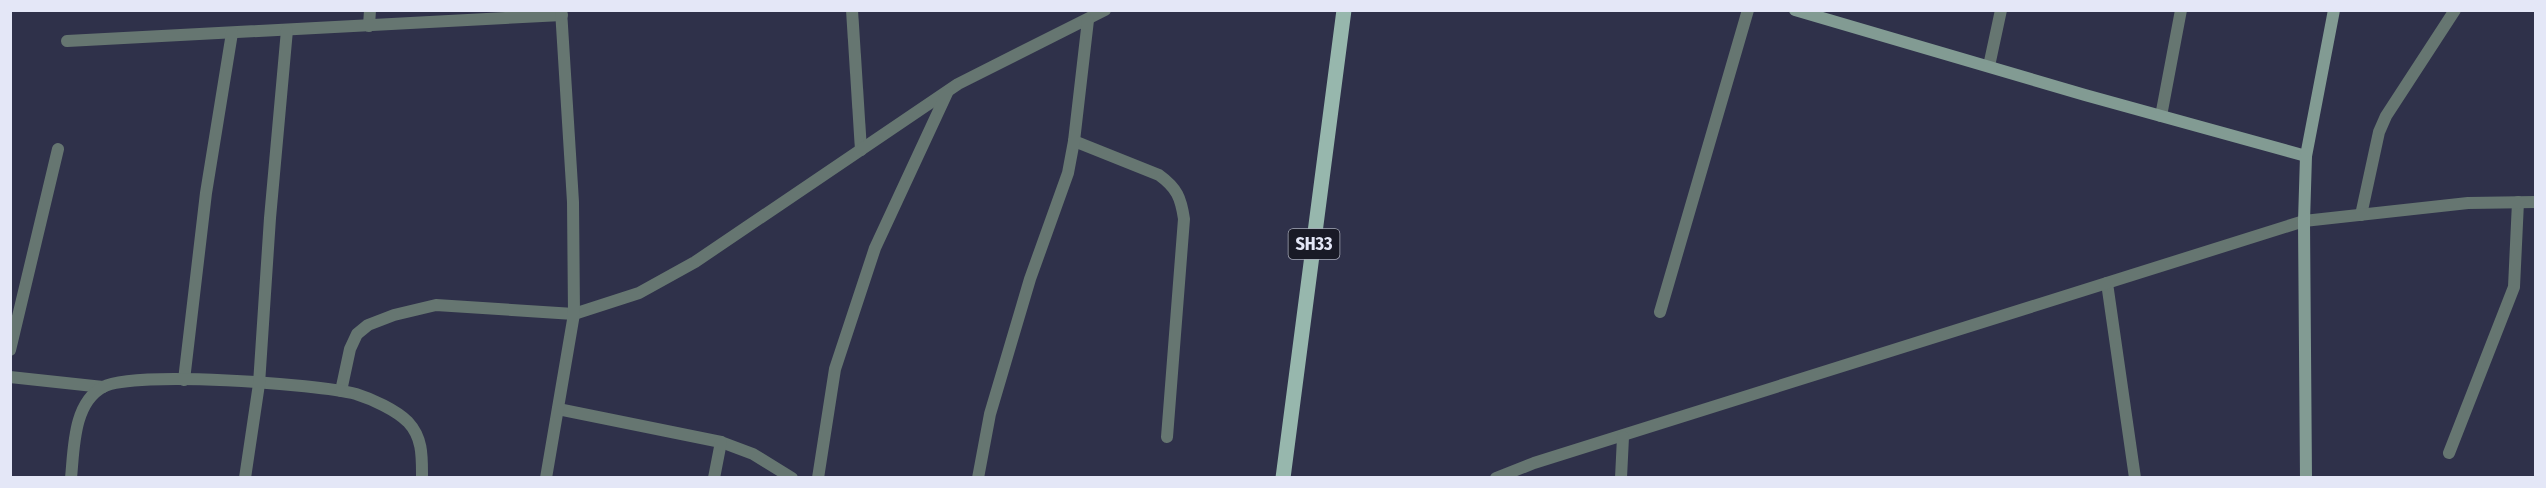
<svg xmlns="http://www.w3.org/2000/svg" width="2546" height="488" viewBox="0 0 2546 488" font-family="'Fira Sans Condensed',sans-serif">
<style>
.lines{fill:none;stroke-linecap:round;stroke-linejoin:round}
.street{stroke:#667671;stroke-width:12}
.secondary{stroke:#829b93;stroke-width:12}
.primary{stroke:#97b7ad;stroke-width:15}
.labels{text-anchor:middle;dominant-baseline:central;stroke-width:4.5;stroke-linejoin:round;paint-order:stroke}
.shield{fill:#191a26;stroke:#a7aab8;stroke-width:1.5}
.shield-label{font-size:18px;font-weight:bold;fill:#e4e7f7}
</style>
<rect width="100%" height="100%" fill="#2f314a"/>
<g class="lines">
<g class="street">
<polyline points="852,10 861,150"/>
<polyline points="369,26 370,10"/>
<polyline points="67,41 562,15"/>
<polyline points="1989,66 2001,10"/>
<polyline points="2161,116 2181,10"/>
<path d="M1074 141 1159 175C1177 188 1181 198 1184 219L1167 437"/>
<polyline points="2361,215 2379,132 2386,116 2455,10"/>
<polyline points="2107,283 2135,478"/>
<polyline points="1660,312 1748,10"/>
<polyline points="10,350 58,149"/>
<polyline points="10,377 103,387"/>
<polyline points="184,380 206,193 232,33"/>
<polyline points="341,391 350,349 357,334 368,325 394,315 436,305 574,314 639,293 695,262 958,84 1105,10"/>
<polyline points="558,409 721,442 753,454 792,478"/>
<polyline points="2449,453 2514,287 2518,202"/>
<path d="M71 478C74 449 73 403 103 387 134 370 318 384 356 394 372 399 396 410 408 422 423 438 422 457 422 478"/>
<polyline points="245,478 259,384 270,218 287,30"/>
<polyline points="546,478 574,314 573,202 561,10"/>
<polyline points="714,478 721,442"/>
<polyline points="818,478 835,369 875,248 947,93"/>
<polyline points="978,478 990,414 1030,279 1068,173 1074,141 1088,20"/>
<polyline points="1496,478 1534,463 2304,221 2468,203 2536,202"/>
<polyline points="1621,478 1623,437"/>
</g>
<g class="secondary">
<polyline points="1795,10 2085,95 2306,156"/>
<polyline points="2306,478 2304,221 2306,156 2334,10"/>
</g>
<polyline class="primary" points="1283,478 1344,10"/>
</g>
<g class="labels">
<rect class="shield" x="1288.5" y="229" width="51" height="30" rx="4.5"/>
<g class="shield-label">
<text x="1314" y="244">SH33</text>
</g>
</g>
<rect width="2546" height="488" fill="none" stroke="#e4e7f7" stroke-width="24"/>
</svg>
